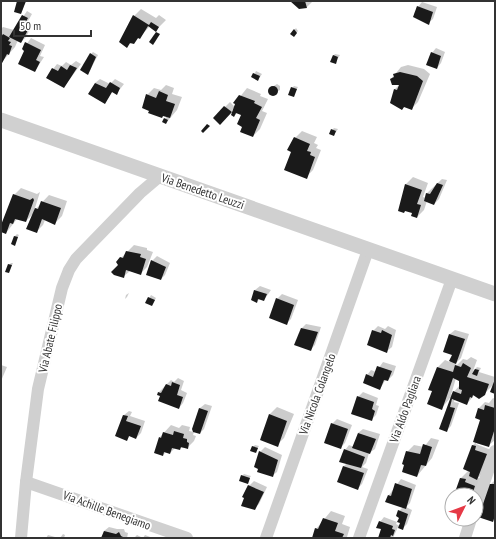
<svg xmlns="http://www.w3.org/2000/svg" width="496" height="539" viewBox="0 0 496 539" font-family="'PT Sans Narrow',sans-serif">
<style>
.shadow{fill:#0003;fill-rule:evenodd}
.building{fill:#1a1a1a}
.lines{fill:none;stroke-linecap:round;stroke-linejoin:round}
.minor{stroke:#d0d0d0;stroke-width:12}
.tertiary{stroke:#d0d0d0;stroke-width:15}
.labels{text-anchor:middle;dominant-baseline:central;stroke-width:4;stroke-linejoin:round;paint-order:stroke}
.street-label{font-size:12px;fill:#333;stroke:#fff}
</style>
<rect width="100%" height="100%" fill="#fff"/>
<g class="shadow">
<polygon points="18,1 26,1 21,13"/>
<polygon points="292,1 313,1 307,7 299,8"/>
<polygon points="422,2 437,7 433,19 428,23 418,7"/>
<polygon points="141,9 156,18 159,15 166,20 156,30 150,26 140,37 127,46 134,16"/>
<polygon points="27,11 32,14 27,23 32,25 26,37 21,42 18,40 15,47 1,63 1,29 3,27 14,30"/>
<polygon points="296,28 298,31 294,36 291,34"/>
<polygon points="31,38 45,45 40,56 44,57 35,71 26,50 23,49"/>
<polygon points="436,48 445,52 441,63 437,68 432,53"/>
<polygon points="93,52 98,55 88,74 91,54"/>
<polygon points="335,54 340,55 335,63 333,56"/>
<polygon points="76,61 81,64 64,87 47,77 57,64 62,66 66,62 71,65"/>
<polygon points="408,65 424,69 430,74 418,102 411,109 405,106 402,109 395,89 400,84 391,79 401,67"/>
<polygon points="256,71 262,74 258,80 253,77"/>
<polygon points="100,79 110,84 115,79 124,84 117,93 113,91 105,102 95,83"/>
<polygon points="277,84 280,86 280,90 271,95 269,89"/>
<polygon points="166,85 174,88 172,94 182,97 177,110 166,123 165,119 167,116 150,110 147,95 154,88 161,90"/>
<polygon points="294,86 298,87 293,96 292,88"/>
<polygon points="247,88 261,94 260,96 268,99 262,111 267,113 260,129 253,136 243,126 242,115 237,113 234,116 234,108 225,119 214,118 230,102 235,107 237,103 235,103"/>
<polygon points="334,128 338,129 334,135 332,130"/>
<polygon points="302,131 317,137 314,143 318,145 316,148 321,150 313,170 306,177 293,151 295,138"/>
<polygon points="413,177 428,183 423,197 426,198 427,193 442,179 447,180 439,199 434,204 427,201 424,210 417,217 413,212 406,210 404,212 406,184"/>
<polygon points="21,188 37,194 40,192 34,211 49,195 67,201 62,216 55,223 45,220 43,225 36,232 35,212 26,221 17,219 6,233 1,231 14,195"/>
<polygon points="17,234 19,235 14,244 15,236"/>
<polygon points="134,245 147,248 147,250 153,252 147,267 140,274 130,271 123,277 117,262"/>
<polygon points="157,256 170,263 165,275 161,279 152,261"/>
<polygon points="11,263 13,263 9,272 9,265"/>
<polygon points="260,286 271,290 264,300 260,298 257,302 255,290"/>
<polygon points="129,293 127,297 125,299 126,295"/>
<polygon points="282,294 298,300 291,319 287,323 277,299"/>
<polygon points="151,295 156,298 152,305 147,302"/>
<polygon points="306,324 321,327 315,345 310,350 302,328"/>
<polygon points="378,326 385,329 388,326 396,330 392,347 387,351 373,331"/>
<path d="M455 330 469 334 461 358 455 364 457 365 463 359 467 360 471 357 477 360 473 371 477 367 481 368 479 372 495 377V393L494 384 484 394H475L467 404 455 399 454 402 459 403 451 426 446 431 450 402 453 399 450 398 441 409 433 391 437 368 445 360 450 362 453 354 444 352 450 334ZM456 378 460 381V385L451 395Z"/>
<polygon points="383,362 396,366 393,375 388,380 386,379 380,389 367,375 371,370 376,372"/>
<polygon points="1,365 7,367 1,381"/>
<polygon points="178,378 184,381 181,390 187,393 183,403 179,408 159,392 171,380 174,382"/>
<polygon points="363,392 378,398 376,405 379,406 376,415 371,420 358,397"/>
<polygon points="493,398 495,399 495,440 488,446 476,443 476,444 491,450 482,474 478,478 482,479 476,495 455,495 461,478 468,471 464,469 473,445 476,442 482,419 478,409 485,402 489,403"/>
<polygon points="205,404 212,406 204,429 200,433 193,429 200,408"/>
<polygon points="277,407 294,414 284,438 277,445 270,414"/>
<polygon points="129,411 132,412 130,416 145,421 141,433 136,438 130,435 127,440 124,415"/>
<polygon points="337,419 352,425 345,443 341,447 332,424"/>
<polygon points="171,425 179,428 182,425 190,427 189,431 194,432 193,435 196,436 194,441 187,448 175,448 170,453 166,452 163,455 155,453 160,437"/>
<polygon points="363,429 380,434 375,449 369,453 366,463 362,467 368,469 362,484 358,488 344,466 347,463 345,450 349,445 354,447 358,433"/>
<polygon points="431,438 439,440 432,458 417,476 407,452 414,445 424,447"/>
<polygon points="255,445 259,446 255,452 253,447"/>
<polygon points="265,447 282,455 277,472 272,476 260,452"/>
<polygon points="244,474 251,476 247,482 242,476"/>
<polygon points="401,479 416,485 410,503 406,507 412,510 407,524 402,529 398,527 393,538 379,538 382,529 380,522 384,517 397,522 396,524 400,526 399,511 403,507 389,495"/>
<polygon points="495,480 495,518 493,521 490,485"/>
<polygon points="254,481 267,487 259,504 254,508 249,486"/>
<polygon points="331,511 345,516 342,524 350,527 347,537 313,538 316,529"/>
<polygon points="109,527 117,529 124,529 125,532 128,533 127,538 102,538 104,531"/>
<polygon points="63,534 65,535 64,538 60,538"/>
<polygon points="48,535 55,537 55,538 46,538"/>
<polygon points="137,535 143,538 145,535 153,538 134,538"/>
</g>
<g class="building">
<polygon points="17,1 26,1 21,14 14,12"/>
<polygon points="290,1 305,1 307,8 299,9"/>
<polygon points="417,6 433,12 429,25 413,17"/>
<polygon points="22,15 28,18 23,27 28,30 21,43 9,37"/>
<polygon points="133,15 149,25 151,22 159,27 156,32 148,26 140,39 138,38 134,44 130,43 127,48 119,42"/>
<polygon points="294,29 297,33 294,37 290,34"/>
<polygon points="156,32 160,34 153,45 149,42"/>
<polygon points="3,34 10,38 8,41 11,42 9,45 12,46 9,55 7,54 1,65 1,37"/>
<polygon points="25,42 41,50 36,60 40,62 35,72 18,64 24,51 22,49"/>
<polygon points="431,52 441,56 437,69 426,65"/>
<polygon points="90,53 96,57 88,75 80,70"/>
<polygon points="333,55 338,57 336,64 330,62"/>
<polygon points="70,65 77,68 64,88 46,78 52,68 58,71 61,66 67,70"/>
<polygon points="400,72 417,76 423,81 412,110 404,107 402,110 390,103 394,89 397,90 399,85 392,85 390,79 394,77 393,74"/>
<polygon points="253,73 260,76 258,81 251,77"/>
<polygon points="110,82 120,88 117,95 112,92 105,104 88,94 95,83 106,88"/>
<circle cx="273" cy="91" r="5"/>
<polygon points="291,87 297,89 294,97 288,95"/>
<polygon points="159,91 168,95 166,101 175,104 170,118 163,116 162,118 148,113 149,111 142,108 146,94 156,98"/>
<polygon points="239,95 255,101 254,103 262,107 256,118 260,120 253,137 240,132 242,127 237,124 241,115 236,113 234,117 231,115 235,104 233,103"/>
<polygon points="224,106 232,112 220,125 213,118"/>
<polygon points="164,118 168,120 166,124 162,122"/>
<polygon points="207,124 210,126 203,133 201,131"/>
<polygon points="331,129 336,131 334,136 329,134"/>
<polygon points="294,137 310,144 307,151 311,152 310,155 315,157 307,179 284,170 291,152 287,150"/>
<polygon points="437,183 443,185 434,205 424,201 426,193 430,194"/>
<polygon points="405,184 422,190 417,204 421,205 417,218 411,216 412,213 405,211 404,213 398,211"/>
<polygon points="13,194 30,200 33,198 34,200 26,222 15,219 13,224 10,223 6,234 1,232 1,225"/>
<polygon points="41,201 61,208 55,225 42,219 37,233 26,229 35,208 38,209"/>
<polygon points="14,236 18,237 15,246 11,244"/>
<polygon points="126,251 141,254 140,257 146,259 141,275 126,270 124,278 114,275 111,272 118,265 116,262 120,257 123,258"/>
<polygon points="151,260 166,267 161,280 146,275"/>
<polygon points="8,264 12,265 9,273 5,272"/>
<polygon points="254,290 267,294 264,301 258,299 257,303 251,300"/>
<polygon points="148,297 155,300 152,306 145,303"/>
<polygon points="276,298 294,305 287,325 269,318"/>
<polygon points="301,328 318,332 311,351 294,345"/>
<polygon points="372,330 381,333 382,330 392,335 387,353 367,345"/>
<polygon points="449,334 465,339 456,364 449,361 452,355 443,352"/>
<polygon points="463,363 471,368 467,377 489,384 485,395 479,399 473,395 472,398 470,397 467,405 452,399 450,407 455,408 447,432 439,429 453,391 461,394 462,390 459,389 459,381 453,378 442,410 427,404 432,391 428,390 437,367 453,372 455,365 461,367"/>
<polygon points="377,366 392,371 388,381 384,380 380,390 363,383 366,374 373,377"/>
<polygon points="475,369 479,370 477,376 472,374"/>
<polygon points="495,379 495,394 490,392"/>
<polygon points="172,382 180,385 177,395 183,397 179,409 158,401 160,396 157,395 158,392 161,393 166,384 171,386"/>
<polygon points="357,396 374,402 372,409 375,411 372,421 351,414"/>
<polygon points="485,405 495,408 495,428 489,447 473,442 480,420 475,418 478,408 484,410"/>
<polygon points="199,408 208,411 200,434 193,432 192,429"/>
<polygon points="269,414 287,421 278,447 260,440"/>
<polygon points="123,415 128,416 126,421 141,426 136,439 129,436 127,441 115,436"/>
<polygon points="331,423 348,429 341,449 324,443"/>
<polygon points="174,431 184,434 183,438 187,439 187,442 189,443 188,449 181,447 180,450 172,448 170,454 164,452 163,456 154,453 159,437 161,438 163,432 173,435"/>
<polygon points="358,433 376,439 370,454 352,448"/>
<polygon points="423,444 432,447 426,466 421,465 417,477 402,472 404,465 402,464 406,451 420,454"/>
<polygon points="472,445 476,446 475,450 487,454 477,480 469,476 470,472 463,469"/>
<polygon points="252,446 258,448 256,453 250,451"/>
<polygon points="344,449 365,457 361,468 339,462"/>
<polygon points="259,451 278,460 273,477 257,472 258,469 254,467"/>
<polygon points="343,466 364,473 358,490 337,482"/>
<polygon points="241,475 250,478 248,484 239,481"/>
<polygon points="460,478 466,479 465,482 475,486 472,495 454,495"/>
<polygon points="395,483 412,489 406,509 385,502 388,495 391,496"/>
<polygon points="489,484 495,484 495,515 493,522 478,517"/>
<polygon points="248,485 264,492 255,510 241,506 244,498 242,497"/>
<polygon points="398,510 408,514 403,530 398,528 400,523 397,522 399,518 396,516"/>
<polygon points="323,518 338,523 335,531 344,534 342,538 312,538 315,528 318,529"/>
<polygon points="379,521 393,526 392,529 395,530 393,536 391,535 390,538 378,538 381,529 376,528"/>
<polygon points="104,531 116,534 119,532 121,536 125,538 101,538"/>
</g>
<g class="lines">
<g class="minor">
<polyline points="26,482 187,538"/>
<polyline points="476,506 495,451"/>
<polyline points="21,538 26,482 38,389 62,288 69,270 76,259 140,193 160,176"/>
<polyline points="266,538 368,250"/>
<polyline points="359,538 452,279"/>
<polyline points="465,538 471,519"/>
</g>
<polyline class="tertiary" points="1,120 495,294"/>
</g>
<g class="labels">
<g class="street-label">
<text transform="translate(203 191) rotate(19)">Via Benedetto Leuzzi</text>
<text transform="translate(50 338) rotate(-77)">Via Abate Filippo</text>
<text transform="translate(317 394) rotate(-70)">Via Nicola Colangelo</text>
<text transform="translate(405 409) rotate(-70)">Via Aldo Pagliara</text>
<text transform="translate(107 510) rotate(20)">Via Achille Benegiamo</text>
</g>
</g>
<rect width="496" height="539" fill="none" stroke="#333333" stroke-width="4"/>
<g transform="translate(464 507) rotate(48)"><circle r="19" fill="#ffffff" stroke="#adadad"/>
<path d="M0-3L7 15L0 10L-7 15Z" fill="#e63946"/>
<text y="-6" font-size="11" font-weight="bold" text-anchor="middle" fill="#333333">N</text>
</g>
<path d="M14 30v6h77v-6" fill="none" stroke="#333333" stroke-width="2"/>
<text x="20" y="30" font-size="12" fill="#333333" stroke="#ffffff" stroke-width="3" paint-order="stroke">50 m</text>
</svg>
